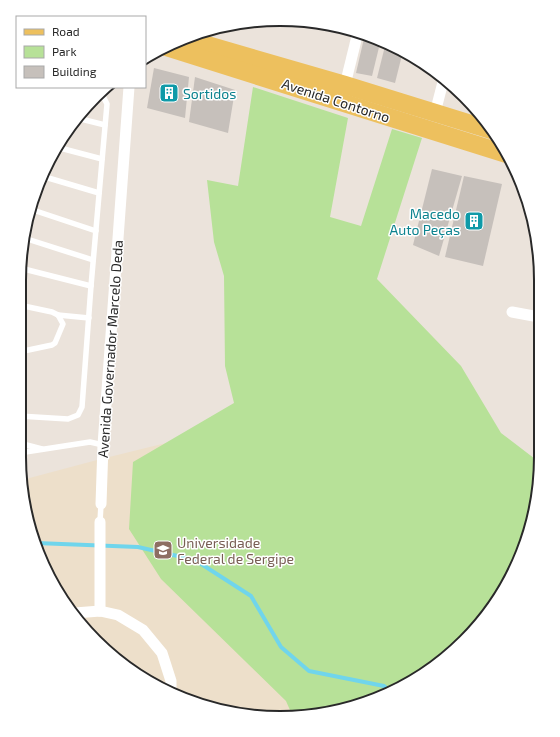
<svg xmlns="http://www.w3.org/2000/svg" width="560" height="737" viewBox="0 0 560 737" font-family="'Exo 2',sans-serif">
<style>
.education{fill:#eddfca}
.green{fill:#b7e198}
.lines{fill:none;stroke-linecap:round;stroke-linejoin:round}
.stream{stroke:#70d5ec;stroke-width:4}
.building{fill:#c6c0bb}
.service{stroke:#fff;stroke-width:5.5}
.minor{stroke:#fff;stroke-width:11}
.primary{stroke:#edc05e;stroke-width:18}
.labels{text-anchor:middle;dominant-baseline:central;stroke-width:3;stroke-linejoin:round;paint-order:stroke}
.culture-label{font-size:14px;fill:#0d838f;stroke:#fff;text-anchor:start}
.street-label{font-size:14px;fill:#292929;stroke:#fff}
.education-label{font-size:14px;fill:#785e54;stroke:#fff;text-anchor:start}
.rim{fill:none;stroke:#292929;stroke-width:2}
</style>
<rect width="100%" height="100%" fill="#ebe3db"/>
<polygon class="education" points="235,426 297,717 229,713 164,691 108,653 54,588 28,525 22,480 97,460"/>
<polygon class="green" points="253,87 348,118 330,217 361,226 392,129 422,138 377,279 461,366 501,433 539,462 539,491 527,541 497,602 465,641 425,674 364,704 297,717 293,717 286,701 161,579 129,529 133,462 234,403 225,366 224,276 214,242 207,180 238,186"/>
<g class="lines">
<polyline class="stream" points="36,543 138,547 195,560 251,596 281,647 309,671 384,686 390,691"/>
</g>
<g class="building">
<polygon points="280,19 294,20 292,27 268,20"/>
<polygon points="256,21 255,27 242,23 252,22"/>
<polygon points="306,22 331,24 335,25 334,30"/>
<polygon points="365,34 381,39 372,76 356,73"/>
<polygon points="386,42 403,51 395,83 377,78"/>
<polygon points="154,68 189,77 185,118 147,108"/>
<polygon points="195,77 235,90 228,133 189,122"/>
<polygon points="432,169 462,176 439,256 413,245"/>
<polygon points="464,176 502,184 483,266 445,257"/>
</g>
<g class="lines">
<g class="service">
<polyline points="77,118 105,125"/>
<polyline points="60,148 102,159"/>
<polyline points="45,177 99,193"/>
<polyline points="30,209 96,231"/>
<polyline points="24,238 93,260"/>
<polyline points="20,268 91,286"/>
<polyline points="58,315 89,318"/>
<polyline points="19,352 52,345 55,343 63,324 58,315 52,312 19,305"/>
<polyline points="19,416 68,419 78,415 82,407 91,286 107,104 102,94"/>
<polyline points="19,443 42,449"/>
<polyline points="19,453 90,442 103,445"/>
<polyline points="100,522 101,504"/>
</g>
<g class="minor">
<polyline points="345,85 358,32"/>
<polyline points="435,113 444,78"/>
<polyline points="512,312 539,317"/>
<polyline points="101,504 103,445 129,87"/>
<polyline points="100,611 100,522"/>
<polyline points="75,613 100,611 118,615 143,630 162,653 171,681 171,693"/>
</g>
<g class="primary">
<polyline points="183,38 345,85 494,131"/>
<polyline points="166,47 506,154"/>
</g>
</g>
<defs>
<g id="building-square" transform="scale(1)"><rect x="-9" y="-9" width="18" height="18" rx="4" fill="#0f9aa8" stroke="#fff"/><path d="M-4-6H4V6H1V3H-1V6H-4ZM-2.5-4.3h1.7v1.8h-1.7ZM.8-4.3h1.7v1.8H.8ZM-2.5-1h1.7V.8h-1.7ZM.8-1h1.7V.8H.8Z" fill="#fff"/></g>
<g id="university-square" transform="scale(1)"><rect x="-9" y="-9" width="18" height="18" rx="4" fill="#8d6e63" stroke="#fff"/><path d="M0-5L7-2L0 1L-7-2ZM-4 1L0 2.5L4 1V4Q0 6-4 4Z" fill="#fff"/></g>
</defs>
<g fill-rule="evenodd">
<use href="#building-square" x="169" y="93"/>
<use href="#building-square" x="474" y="221"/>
<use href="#university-square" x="163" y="550"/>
</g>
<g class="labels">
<g class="culture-label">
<text x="183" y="93">Sortidos</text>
<text x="460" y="213" text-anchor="end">Macedo<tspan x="460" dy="16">Auto Peças</tspan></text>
</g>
<g class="street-label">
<text transform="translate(336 100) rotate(18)">Avenida Contorno</text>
<text transform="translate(110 349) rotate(-86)">Avenida Governador Marcelo Deda</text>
</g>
<g class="education-label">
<text x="177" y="542">Universidade<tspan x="177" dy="16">Federal de Sergipe</tspan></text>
</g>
</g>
<path d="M0 0H560V737H0ZM280 26H280A254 254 0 0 1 534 280V457A254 254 0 0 1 280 711H280A254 254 0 0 1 26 457V280A254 254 0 0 1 280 26Z" fill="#fff" fill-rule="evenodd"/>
<path class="rim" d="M280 26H280A254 254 0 0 1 534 280V457A254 254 0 0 1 280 711H280A254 254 0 0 1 26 457V280A254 254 0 0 1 280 26Z"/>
<rect x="16" y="16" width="130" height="72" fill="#ffffff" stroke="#a9a9a9"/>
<rect x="24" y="29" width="20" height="6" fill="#edc05e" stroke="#a9a9a9"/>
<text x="52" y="36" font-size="12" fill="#292929">Road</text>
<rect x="24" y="46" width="20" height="12" fill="#b7e198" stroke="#a9a9a9"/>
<text x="52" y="56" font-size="12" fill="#292929">Park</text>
<rect x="24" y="66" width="20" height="12" fill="#c6c0bb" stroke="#a9a9a9"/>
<text x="52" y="76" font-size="12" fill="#292929">Building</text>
</svg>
